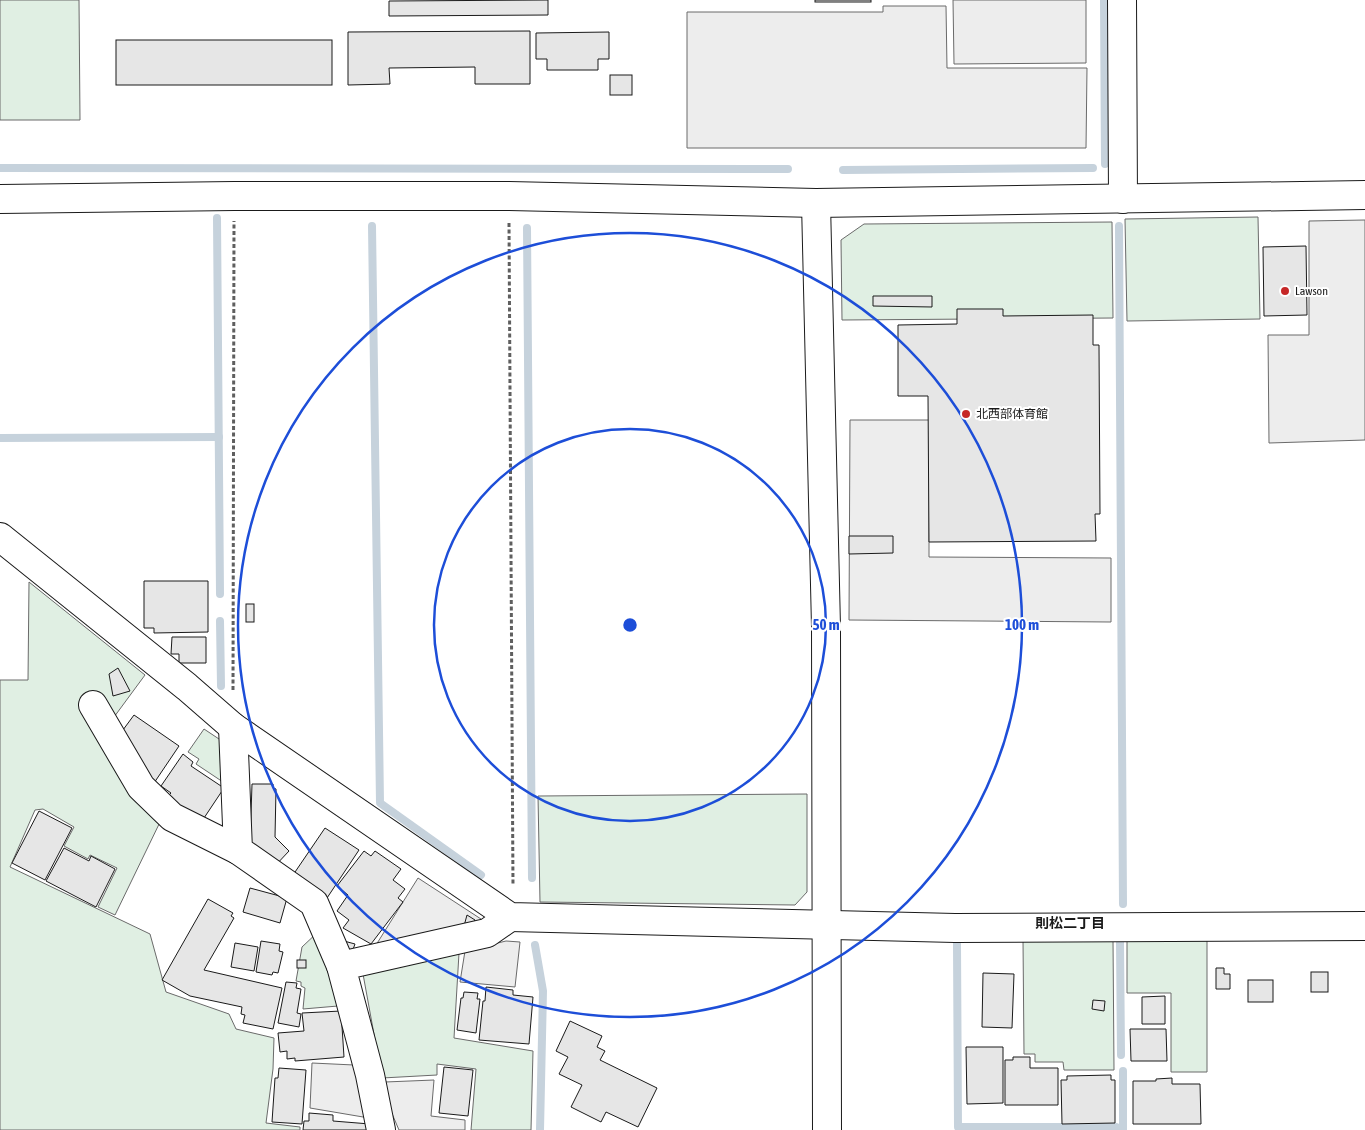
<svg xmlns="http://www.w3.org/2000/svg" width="1365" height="1130" viewBox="0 0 1365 1130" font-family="'Asap Condensed','Noto Sans JP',sans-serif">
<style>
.green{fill:#e0efe3;stroke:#6a6a6a}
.parking{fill:#ededed;stroke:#6a6a6a}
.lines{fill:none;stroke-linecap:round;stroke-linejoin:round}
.stream{stroke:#c6d2dc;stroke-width:8}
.building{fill:#e6e6e6;stroke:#1a1a1a}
.minor-casing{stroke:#1a1a1a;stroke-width:30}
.path{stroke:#5f5f5f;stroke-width:3;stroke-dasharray:4 2.5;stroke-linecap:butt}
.minor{stroke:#fff;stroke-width:28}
.ring{fill:none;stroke:#1d4ed8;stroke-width:2.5}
.poi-dot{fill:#c62828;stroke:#fff;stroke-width:2}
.labels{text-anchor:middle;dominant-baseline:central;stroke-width:4;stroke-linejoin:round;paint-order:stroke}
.poi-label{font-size:12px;fill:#1a1a1a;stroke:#fff;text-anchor:start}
.neighbourhood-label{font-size:14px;font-weight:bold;fill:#1a1a1a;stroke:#fff}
.centre{fill:#1d4ed8;stroke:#fff;stroke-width:2.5}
.ring-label{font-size:15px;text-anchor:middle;font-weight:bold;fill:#1d4ed8;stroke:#fff;stroke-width:4;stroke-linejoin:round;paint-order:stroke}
</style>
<rect width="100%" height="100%" fill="#fff"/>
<g class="green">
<polygon points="0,0 79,0 80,120 0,120"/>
<polygon points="1258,217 1260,319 1127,321 1125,219"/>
<polygon points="1112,222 1113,318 842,320 841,240 864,224"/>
<polygon points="29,582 145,675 103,732 162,818 115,915 98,907 117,868 90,855 88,859 64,846 74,827 43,809 35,810 10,867 150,934 166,992 229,1014 236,1029 274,1038 273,1069 266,1123 300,1127 300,1130 0,1130 0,680 28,680"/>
<polygon points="204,729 222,741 223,782 196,764 199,759 188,752"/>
<polygon points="807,794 807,892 795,905 540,902 538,796"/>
<polygon points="319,931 338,1006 303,1009 305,988 301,986 301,982 296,981 302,947"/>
<polygon points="1113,939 1114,1070 1064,1070 1063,1062 1035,1062 1035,1054 1024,1054 1023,940"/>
<polygon points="1127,939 1207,939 1207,1072 1171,1072 1171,993 1127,993"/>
<polygon points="459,953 454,1038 533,1051 531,1130 471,1130 476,1069 437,1064 437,1075 382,1078 363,974"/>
</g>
<g class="parking">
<polygon points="953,0 1086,0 1086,63 954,64"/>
<polygon points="883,6 946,6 947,68 1087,68 1086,148 687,148 687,12 883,12"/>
<polygon points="1365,220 1365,440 1269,443 1268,335 1309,335 1309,221"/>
<polygon points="850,420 929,420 929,557 1111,558 1111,622 849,620"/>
<polygon points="418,878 481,919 476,927 376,945"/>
<polygon points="506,941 520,942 515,987 460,982 465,951"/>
<polygon points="312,1063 354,1065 369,1118 310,1108"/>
<polygon points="434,1080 431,1116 465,1120 465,1130 399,1130 387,1102 385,1082"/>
</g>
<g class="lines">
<g class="stream">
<polyline points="1104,0 1105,164"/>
<polyline points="0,168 788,169"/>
<polyline points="843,170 1093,168"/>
<polyline points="217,218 220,594"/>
<polyline points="372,226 380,803 481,875"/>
<polyline points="1119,226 1123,904"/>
<polyline points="527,228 532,878"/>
<polyline points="0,438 219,437"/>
<polyline points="220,621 221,686"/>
<polyline points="1120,942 1121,1055"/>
<polyline points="957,944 958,1127 1116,1127"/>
<polyline points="535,945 543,991 540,1130"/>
<polyline points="1123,1071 1123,1130"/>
</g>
</g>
<g class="building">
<polygon points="548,0 548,15 389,16 389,1"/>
<rect x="815" y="0" width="56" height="2"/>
<polygon points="530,31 530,84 475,84 475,67 389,68 390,84 348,85 348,32"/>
<polygon points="609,32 609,59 598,59 598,70 547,70 547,59 536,59 536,33"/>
<rect x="116" y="40" width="216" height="45"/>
<rect x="610" y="75" width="22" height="20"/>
<polygon points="1306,246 1307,315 1264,316 1263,247"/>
<polygon points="873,296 932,296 932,307 873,306"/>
<polygon points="957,309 1003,309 1003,316 1093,315 1093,345 1099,345 1100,514 1095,514 1096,541 929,542 928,396 898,396 898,325 957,324"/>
<polygon points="849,536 893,536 893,553 849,554"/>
<polygon points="144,581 208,581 208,632 154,633 154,628 144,628"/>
<rect x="246" y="604" width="8" height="18"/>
<polygon points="172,637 206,637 206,663 179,663 179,654 171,654"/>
<polygon points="118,668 130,691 113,696 109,674"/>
<polygon points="134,715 179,746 152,786 120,734"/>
<polygon points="183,754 193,762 191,766 224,788 204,818 202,816 200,820 167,797 171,793 161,786"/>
<polygon points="252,784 273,784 273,788 276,789 275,837 289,851 274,867 250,844"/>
<polygon points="39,811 72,828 45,880 12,863"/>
<polygon points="325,828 359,850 327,898 293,875"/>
<polygon points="64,848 89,861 91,856 115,869 96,907 46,881"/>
<polygon points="364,851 371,856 375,851 401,869 393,880 405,889 398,898 403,902 371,944 343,928 349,920 337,911 348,895 337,886"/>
<polygon points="250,888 287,898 280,923 243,912"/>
<polygon points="208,899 233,913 231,916 234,918 204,970 282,988 273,1029 243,1023 245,1015 241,1014 242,1007 190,996 162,980"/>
<polygon points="467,915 475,920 472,926 464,926"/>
<polygon points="261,941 280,944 279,951 283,952 278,973 273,972 272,975 256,972"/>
<polygon points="344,941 355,944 352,952 342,948"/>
<polygon points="235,943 258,947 254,971 231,967"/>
<rect x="297" y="960" width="9" height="8"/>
<polygon points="1216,968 1224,968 1224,974 1230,974 1230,989 1216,989"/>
<rect x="1311" y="972" width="17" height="20"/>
<polygon points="983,973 1014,974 1012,1028 982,1027"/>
<rect x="1248" y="980" width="25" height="22"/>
<polygon points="286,982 297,983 296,988 301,989 297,1013 301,1014 299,1027 278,1023"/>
<polygon points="486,987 513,990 513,995 533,997 529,1044 479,1040 483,1001 485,1001"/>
<polygon points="464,992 478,993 477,999 480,999 476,1033 457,1030 461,998 463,998"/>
<polygon points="1165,996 1165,1024 1142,1024 1142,997"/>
<polygon points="1093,1000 1105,1001 1104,1011 1092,1009"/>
<polygon points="341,1011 344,1057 295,1061 295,1058 287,1059 287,1051 280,1052 278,1033 304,1031 302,1013"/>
<polygon points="570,1021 602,1036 597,1047 605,1051 600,1060 657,1088 638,1127 606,1112 601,1122 571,1107 582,1085 559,1074 568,1057 556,1051"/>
<polygon points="1130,1029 1166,1029 1167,1061 1131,1061"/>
<polygon points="966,1047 1003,1047 1003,1103 967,1104"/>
<polygon points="1013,1057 1030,1057 1030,1068 1058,1068 1058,1105 1005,1105 1005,1060 1013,1060"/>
<polygon points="444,1067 473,1070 468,1116 439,1113"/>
<polygon points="279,1068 306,1070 302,1124 272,1122 275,1078 278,1078"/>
<polygon points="1111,1075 1111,1080 1115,1080 1115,1123 1062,1124 1061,1080 1067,1080 1067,1076"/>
<polygon points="1172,1078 1172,1084 1200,1084 1201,1124 1133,1124 1133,1081 1156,1081 1156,1079"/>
<polygon points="309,1113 333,1115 333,1121 370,1124 370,1130 303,1130 304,1121 309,1121"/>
</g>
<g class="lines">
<g class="minor-casing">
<g id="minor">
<polyline points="1122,0 1123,199"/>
<polyline points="0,199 234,196 509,196 816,203 1365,195"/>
<polyline points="816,203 826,627 827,1130"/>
<polyline points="0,537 187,687 233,727 510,917 955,928 1365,926"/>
<polyline points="93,705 141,787 172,817 238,850"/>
<polyline points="233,727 238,850 314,903 341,966"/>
<polyline points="381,1130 370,1075 341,966 487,933 510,917"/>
</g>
</g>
<g class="path">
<polyline points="509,223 513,886"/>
<polyline points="233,690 234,221"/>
</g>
<use href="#minor" class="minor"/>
</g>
<g class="ring">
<circle cx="630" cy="625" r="196"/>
<circle cx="630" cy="625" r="392"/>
</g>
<g class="poi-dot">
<circle cx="1285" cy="291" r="5"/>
<circle cx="966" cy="414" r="5"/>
</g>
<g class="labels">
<g class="poi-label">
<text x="1295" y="291">Lawson</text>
<text x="976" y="414">北西部体育館</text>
</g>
<g class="neighbourhood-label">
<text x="1070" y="923">則松二丁目</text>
</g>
</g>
<circle cx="630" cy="625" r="8" class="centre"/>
<g class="ring-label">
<text x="826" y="630">50 m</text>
<text x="1022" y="630">100 m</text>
</g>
</svg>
